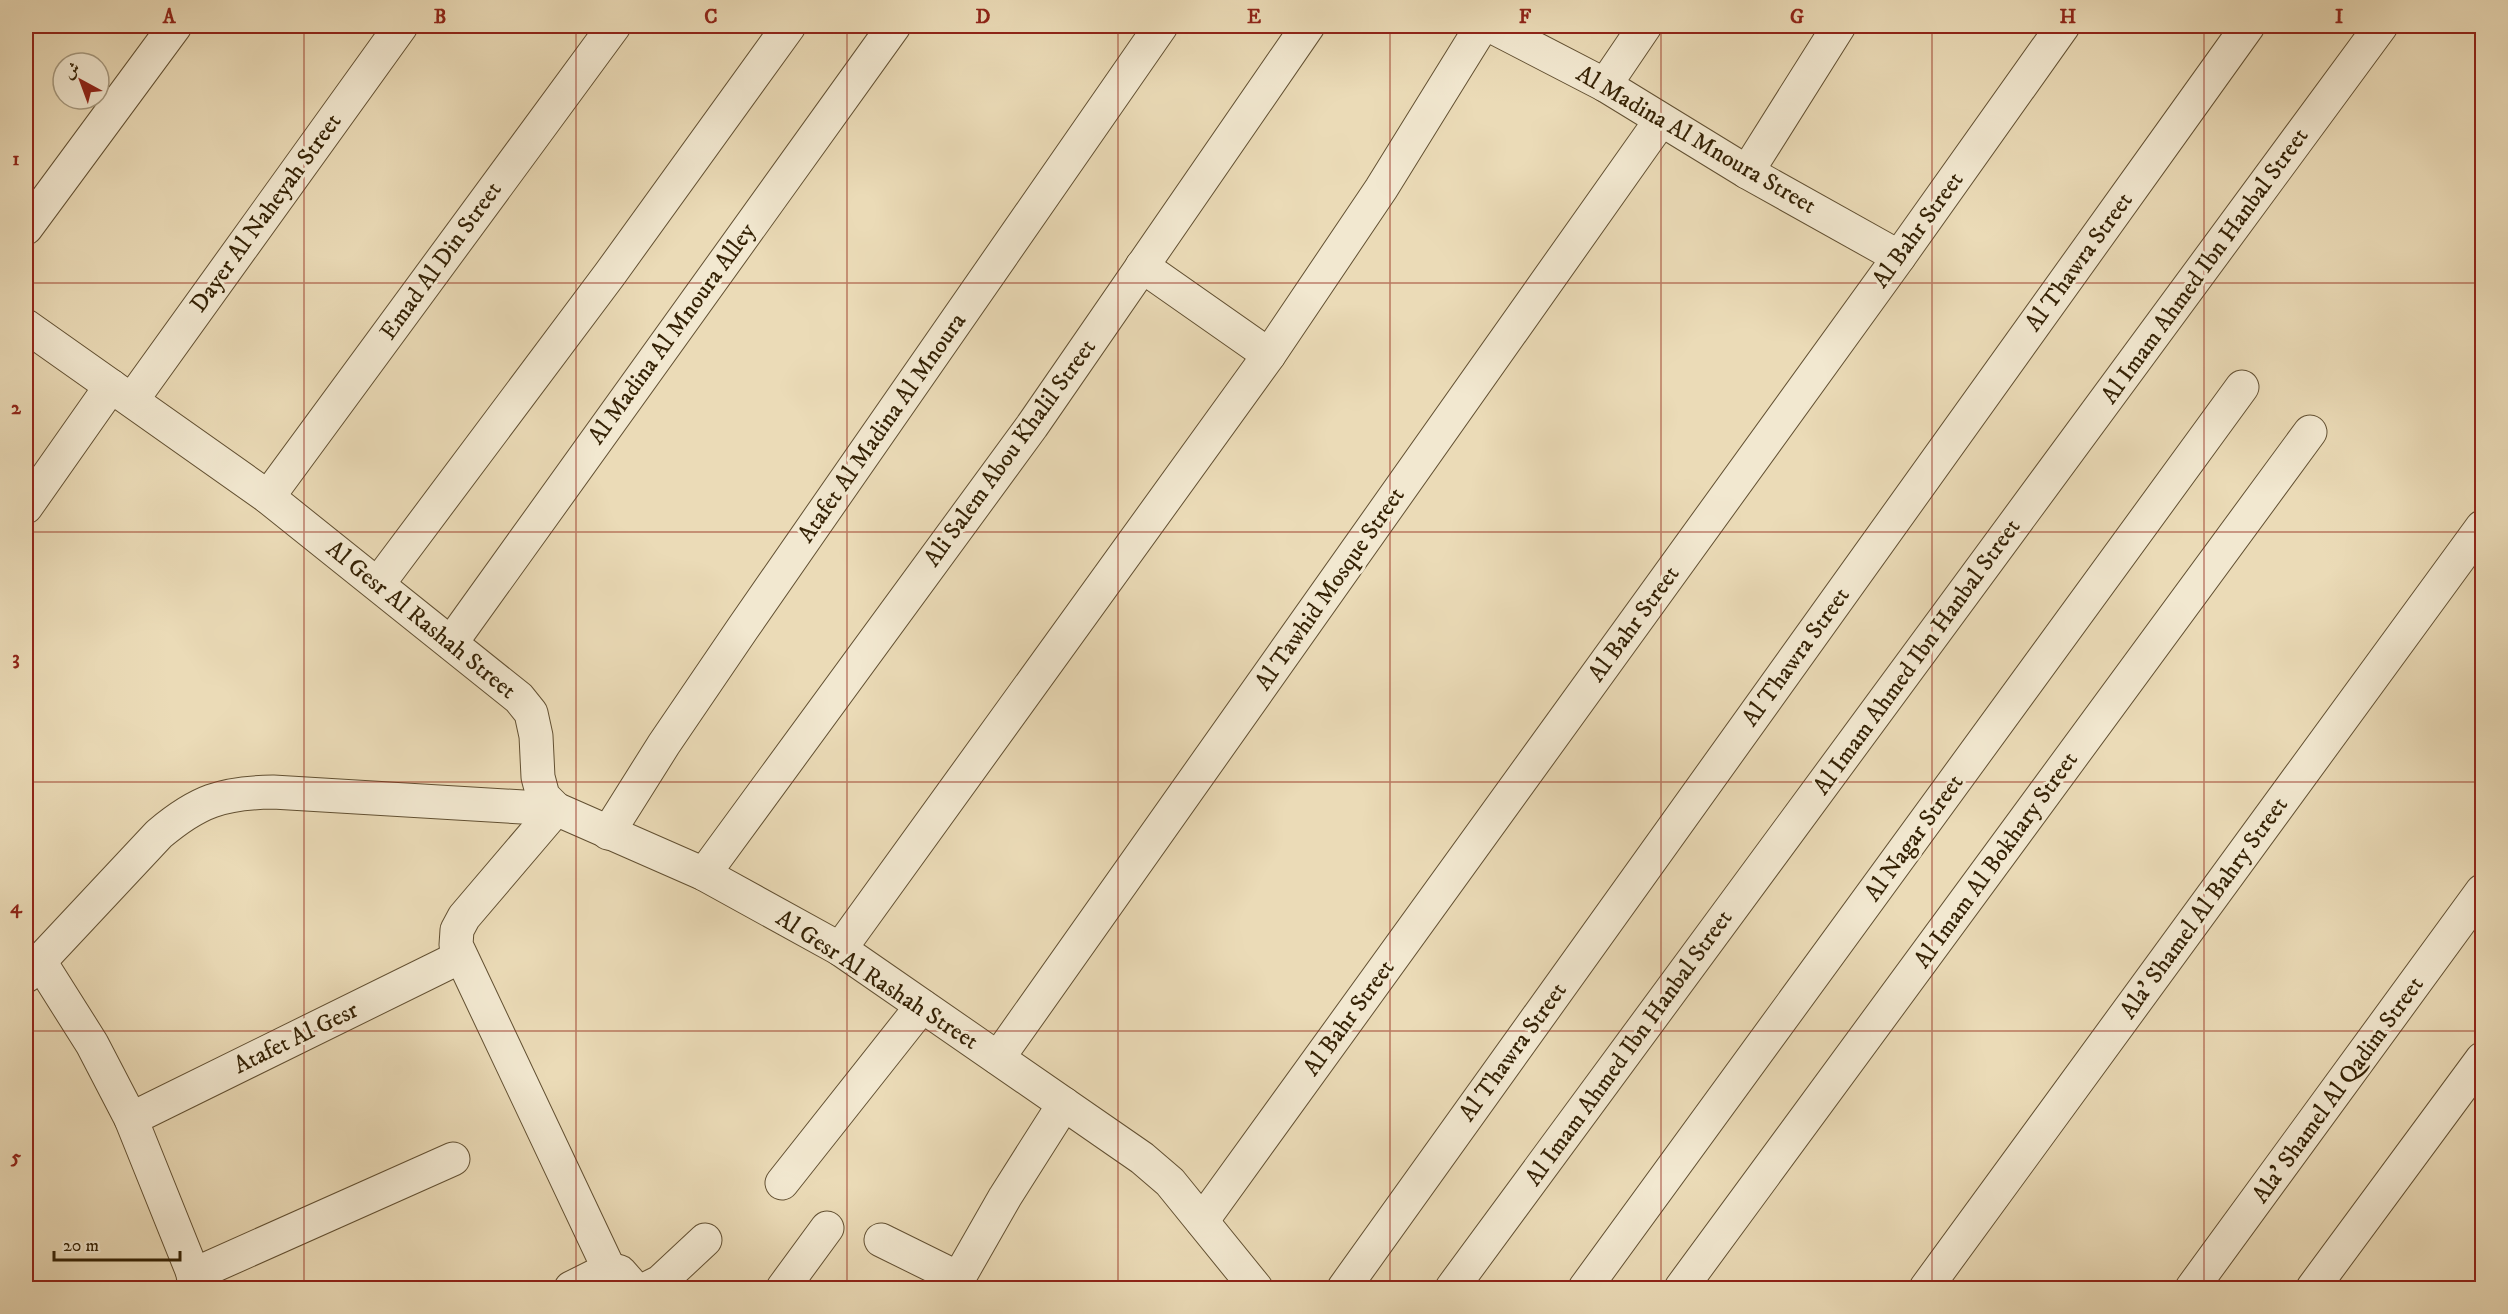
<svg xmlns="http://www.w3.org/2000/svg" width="2508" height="1314" viewBox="0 0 2508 1314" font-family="'IM FELL DW Pica',Amiri,serif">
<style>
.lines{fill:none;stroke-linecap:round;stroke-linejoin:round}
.minor-casing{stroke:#625032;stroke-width:35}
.minor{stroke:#f2e8d0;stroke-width:33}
.grid{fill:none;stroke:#8f2418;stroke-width:1.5;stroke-opacity:0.55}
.labels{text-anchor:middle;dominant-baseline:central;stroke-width:6;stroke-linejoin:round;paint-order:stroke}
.street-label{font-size:24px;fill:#352205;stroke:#f2e8d0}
.neatline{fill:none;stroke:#8f2418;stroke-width:2}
.grid-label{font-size:20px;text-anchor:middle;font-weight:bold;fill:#8f2418}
</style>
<rect width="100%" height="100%" fill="#ebdbb7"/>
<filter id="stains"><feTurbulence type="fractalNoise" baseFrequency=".00333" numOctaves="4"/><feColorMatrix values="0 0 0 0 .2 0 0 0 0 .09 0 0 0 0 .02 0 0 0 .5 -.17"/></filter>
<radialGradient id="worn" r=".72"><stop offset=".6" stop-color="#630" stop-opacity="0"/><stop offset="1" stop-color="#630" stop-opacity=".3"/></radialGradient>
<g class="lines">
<g class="minor-casing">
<g id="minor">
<polyline points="1491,26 1605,85 1747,172 1899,257"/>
<polyline points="1605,85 1645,26"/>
<polyline points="1747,172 1839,26"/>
<polyline points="26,228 175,26"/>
<polyline points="1142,266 1269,355"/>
<polyline points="26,326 268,497 519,698 531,713 536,736 538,777 543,796 556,809 704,874 840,949 1142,1158 1170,1182 1256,1288"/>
<polyline points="132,400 401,26"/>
<polyline points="268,497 614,26"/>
<polyline points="26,507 111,386"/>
<polyline points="378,584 610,274 789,26"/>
<polyline points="451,643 894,26"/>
<polyline points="556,809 464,917 457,930 456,945 609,1269"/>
<polyline points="608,833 664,744 743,628 1161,26"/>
<polyline points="704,874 1032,426 1308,26"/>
<polyline points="840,949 1269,355 1381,189 1482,26"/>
<polyline points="39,960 92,1044 131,1119 199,1288"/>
<path d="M26 976 159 834C198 801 222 793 273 792L556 809"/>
<polyline points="998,1058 1661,120"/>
<polyline points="131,1119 460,957"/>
<polyline points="782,1183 922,1006"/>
<polyline points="1202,1221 1899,257 2063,26"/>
<polyline points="881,1240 958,1278"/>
<polyline points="193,1275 453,1159"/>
<polyline points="571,1288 609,1269 620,1272 634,1288"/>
<polyline points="648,1288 660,1282 705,1240"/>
<polyline points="783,1288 827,1228"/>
<polyline points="953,1288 1005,1197 1064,1104"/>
<polyline points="1344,1288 2248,26"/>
<polyline points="1452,1288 2381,26"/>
<polyline points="1585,1288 2242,387"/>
<polyline points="1681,1288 2310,432"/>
<polyline points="1926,1288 2482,527"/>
<polyline points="2192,1288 2482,891"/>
<polyline points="2313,1288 2482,1059"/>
</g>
</g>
<use href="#minor" class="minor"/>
</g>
<path class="grid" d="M304 26V1288M576 26V1288M847 26V1288M1118 26V1288M1390 26V1288M1661 26V1288M1932 26V1288M2204 26V1288M26 283H2482M26 532H2482M26 782H2482M26 1031H2482"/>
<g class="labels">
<g class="street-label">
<text transform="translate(1696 140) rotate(30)">Al Madina Al Mnoura Street</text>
<text transform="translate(266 213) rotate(-54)">Dayer Al Naheyah Street</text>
<text transform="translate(1918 230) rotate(-54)">Al Bahr Street</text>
<text transform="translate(441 261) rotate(-54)">Emad Al Din Street</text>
<text transform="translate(2079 262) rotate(-54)">Al Thawra Street</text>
<text transform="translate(2205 266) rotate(-54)">Al Imam Ahmed Ibn Hanbal Street</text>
<text transform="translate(672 334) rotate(-54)">Al Madina Al Mnoura Alley</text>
<text transform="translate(882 428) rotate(-55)">Atafet Al Madina Al Mnoura</text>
<text transform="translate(1010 453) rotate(-54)">Ali Salem Abou Khalil Street</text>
<text transform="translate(1330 589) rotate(-55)">Al Tawhid Mosque Street</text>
<text transform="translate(421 620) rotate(39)">Al Gesr Al Rashah Street</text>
<text transform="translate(1634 624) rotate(-54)">Al Bahr Street</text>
<text transform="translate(1796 657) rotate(-54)">Al Thawra Street</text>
<text transform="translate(1917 657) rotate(-54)">Al Imam Ahmed Ibn Hanbal Street</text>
<text transform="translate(1914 838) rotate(-54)">Al Nagar Street</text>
<text transform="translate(1996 860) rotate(-54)">Al Imam Al Bokhary Street</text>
<text transform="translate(2204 908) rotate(-54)">Ala' Shamel Al Bahry Street</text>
<text transform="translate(877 980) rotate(33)">Al Gesr Al Rashah Street</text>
<text transform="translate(1349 1018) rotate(-54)">Al Bahr Street</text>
<text transform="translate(296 1038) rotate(-26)">Atafet Al Gesr</text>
<text transform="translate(1629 1048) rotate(-54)">Al Imam Ahmed Ibn Hanbal Street</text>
<text transform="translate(1513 1052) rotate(-54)">Al Thawra Street</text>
<text transform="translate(2338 1090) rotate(-54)">Ala' Shamel Al Qadim Street</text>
</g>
</g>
<rect width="2508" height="1314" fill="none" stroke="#ebdbb7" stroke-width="66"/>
<g transform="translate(81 81) rotate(319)"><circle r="28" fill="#f2e8d0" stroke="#a6997f" stroke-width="1.5"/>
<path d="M0-4.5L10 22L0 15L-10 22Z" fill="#8f2418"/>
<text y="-9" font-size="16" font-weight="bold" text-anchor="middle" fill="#352205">ش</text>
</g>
<path d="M54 1251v9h126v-9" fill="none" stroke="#352205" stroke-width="3"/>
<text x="63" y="1251" font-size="18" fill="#352205" stroke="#f2e8d0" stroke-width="4.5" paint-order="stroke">20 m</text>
<rect x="33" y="33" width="2442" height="1248" class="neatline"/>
<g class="grid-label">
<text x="169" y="23">A</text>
<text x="440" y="23">B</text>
<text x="711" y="23">C</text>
<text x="983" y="23">D</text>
<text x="1254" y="23">E</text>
<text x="1525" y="23">F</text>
<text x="1797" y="23">G</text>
<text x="2068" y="23">H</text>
<text x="2339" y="23">I</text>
<text x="16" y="165">1</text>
<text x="16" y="414">2</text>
<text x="16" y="664">3</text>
<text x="16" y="913">4</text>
<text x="16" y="1163">5</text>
</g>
<rect width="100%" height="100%" filter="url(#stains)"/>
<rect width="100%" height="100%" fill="url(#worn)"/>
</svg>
